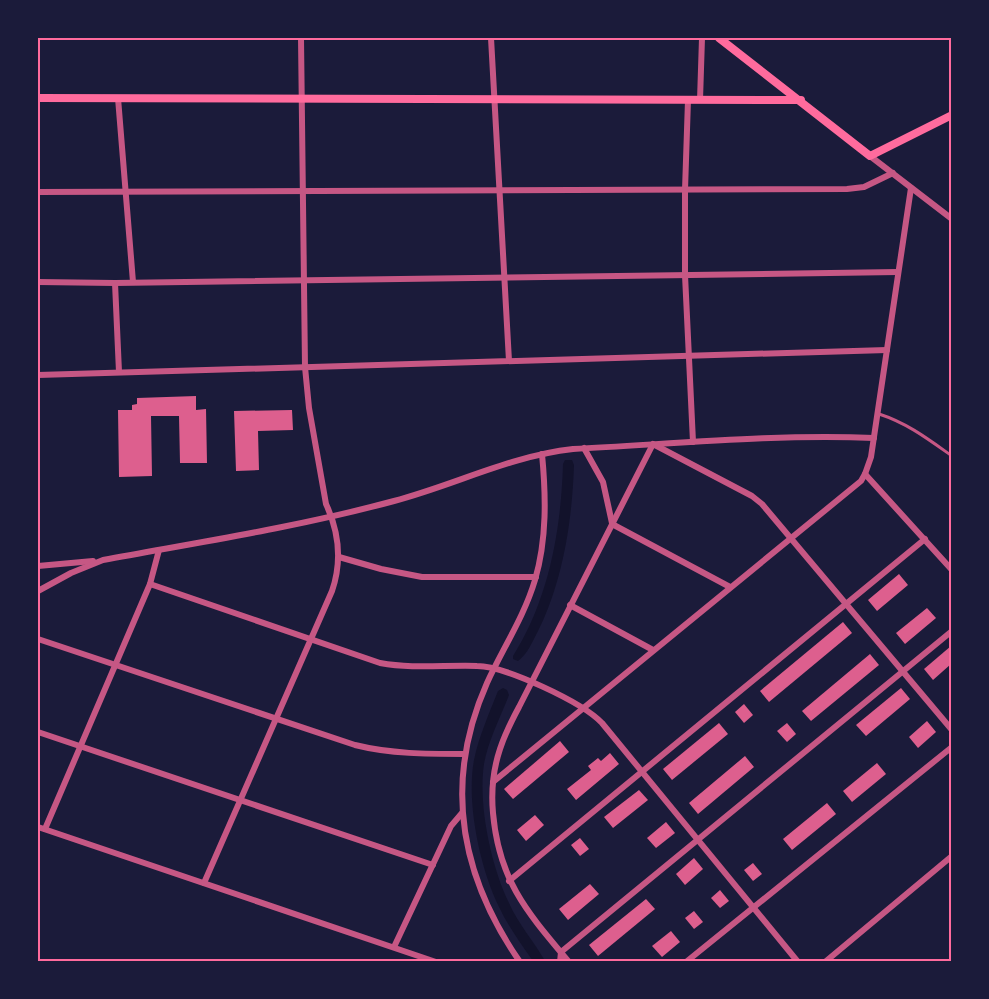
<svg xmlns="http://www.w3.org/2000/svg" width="989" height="999" viewBox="0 0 989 999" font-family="Karla,sans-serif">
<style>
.water{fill:#12122b}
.building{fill:#dd5f8e}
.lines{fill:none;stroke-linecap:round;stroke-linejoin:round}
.service{stroke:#c65784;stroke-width:3}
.minor{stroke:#c65784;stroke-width:6}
.secondary{stroke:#ff6b9d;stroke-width:8}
.neatline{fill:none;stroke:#ff6b9d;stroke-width:2}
</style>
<rect width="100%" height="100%" fill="#1b1b3a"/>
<g class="water">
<path d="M565 460H572L574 465C572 524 562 587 534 639 530 647 525 656 518 661L513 659V656C549 599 561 530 563 464Z"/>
<path d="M503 688 507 690 509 695C500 718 488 741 484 764 478 805 491 866 509 903 518 924 534 941 545 961H533C521 944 508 926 499 907 480 868 466 803 474 760 479 736 489 714 498 691Z"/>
</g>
<g class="building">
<polygon points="196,396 196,410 206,409 207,463 180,463 179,416 151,416 152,476 119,477 118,410 132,410 132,405 137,404 137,398"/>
<polygon points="292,410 293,430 258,431 259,470 236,471 234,411"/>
<polygon points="899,574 908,585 877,611 868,600"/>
<polygon points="927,608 936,618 905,644 896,633"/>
<polygon points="843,622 852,633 769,702 760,691"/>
<polygon points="951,646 951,664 933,680 924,669"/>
<polygon points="870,654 879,665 811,721 802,711"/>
<polygon points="901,688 910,699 866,736 856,725"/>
<polygon points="744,704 753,715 744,723 735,712"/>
<polygon points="927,721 936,732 918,748 909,737"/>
<polygon points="719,723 728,734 672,780 663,769"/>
<polygon points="787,723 796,734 787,742 777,731"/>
<polygon points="560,741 569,752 513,799 504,789"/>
<polygon points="610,753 619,764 576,800 567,789 591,770 588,766 598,758 601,761"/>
<polygon points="745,756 754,767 698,814 689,803"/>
<polygon points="877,763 886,774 852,802 843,791"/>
<polygon points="639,790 648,800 613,828 604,817"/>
<polygon points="827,803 836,814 792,850 783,839"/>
<polygon points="535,815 544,825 526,841 517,830"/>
<polygon points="666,822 675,833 656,848 647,838"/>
<polygon points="580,838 589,849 580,856 571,845"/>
<polygon points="694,858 703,869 685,885 676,874"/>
<polygon points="753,863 762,874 753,881 744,870"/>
<polygon points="590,884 599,894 568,920 559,909"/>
<polygon points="720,890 729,901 720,908 711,898"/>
<polygon points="646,899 655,909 598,956 589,945"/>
<polygon points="694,911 703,922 694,929 685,918"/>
<polygon points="671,931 680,942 662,957 652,946"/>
</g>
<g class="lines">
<path class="service" d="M879 414C907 423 928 439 952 456"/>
<g class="minor">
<polyline points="491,38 509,361"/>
<polyline points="118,98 133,282"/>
<polyline points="688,100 685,190 685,275 693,442"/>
<polyline points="700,100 702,38"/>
<polyline points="870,156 952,219"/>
<polyline points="38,192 847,189 864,187 893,173"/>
<polyline points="38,282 115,283 898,272"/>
<polyline points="115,283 119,372"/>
<polyline points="38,375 887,350"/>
<polyline points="584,448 603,482 612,523"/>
<polyline points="865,474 952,570"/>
<polyline points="612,524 730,587"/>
<polyline points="339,557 381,569 422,577 536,577"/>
<polyline points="38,566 93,561"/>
<path d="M150 584 380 663C413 669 443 665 477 666 505 666 582 702 602 723L798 962"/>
<path d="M38 591 71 573 103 560C200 542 298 527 394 501 455 485 510 456 573 449 673 444 773 434 874 438"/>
<polyline points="570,605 653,650"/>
<path d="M38 639 355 745C391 754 427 754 464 754"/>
<polyline points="38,732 433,865"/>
<polyline points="493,782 861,481 865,474 871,457 911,188"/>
<polyline points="38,827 436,962"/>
<polyline points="45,829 150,584 159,550"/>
<polyline points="509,881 925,539"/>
<path d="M204 883 332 591C342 562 339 532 326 504L309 408 305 367 301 38"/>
<polyline points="394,947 451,826 462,813"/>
<path d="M520 962C459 874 443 782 487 683 503 648 524 617 535 580 547 539 546 496 542 454"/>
<polyline points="560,962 561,952 952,631"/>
<path d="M569 962C527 912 499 881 493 813 491 791 493 770 500 749 505 734 512 720 519 707L653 444 752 496 762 504 952 730"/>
<polyline points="686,962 952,747"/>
<polyline points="825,962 952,856"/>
</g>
<g class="secondary">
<polyline points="719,38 870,156 952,115"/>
<polyline points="38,98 801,100"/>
</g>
</g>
<rect width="989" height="999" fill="none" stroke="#1b1b3a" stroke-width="78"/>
<rect x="39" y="39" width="911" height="921" class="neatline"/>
</svg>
